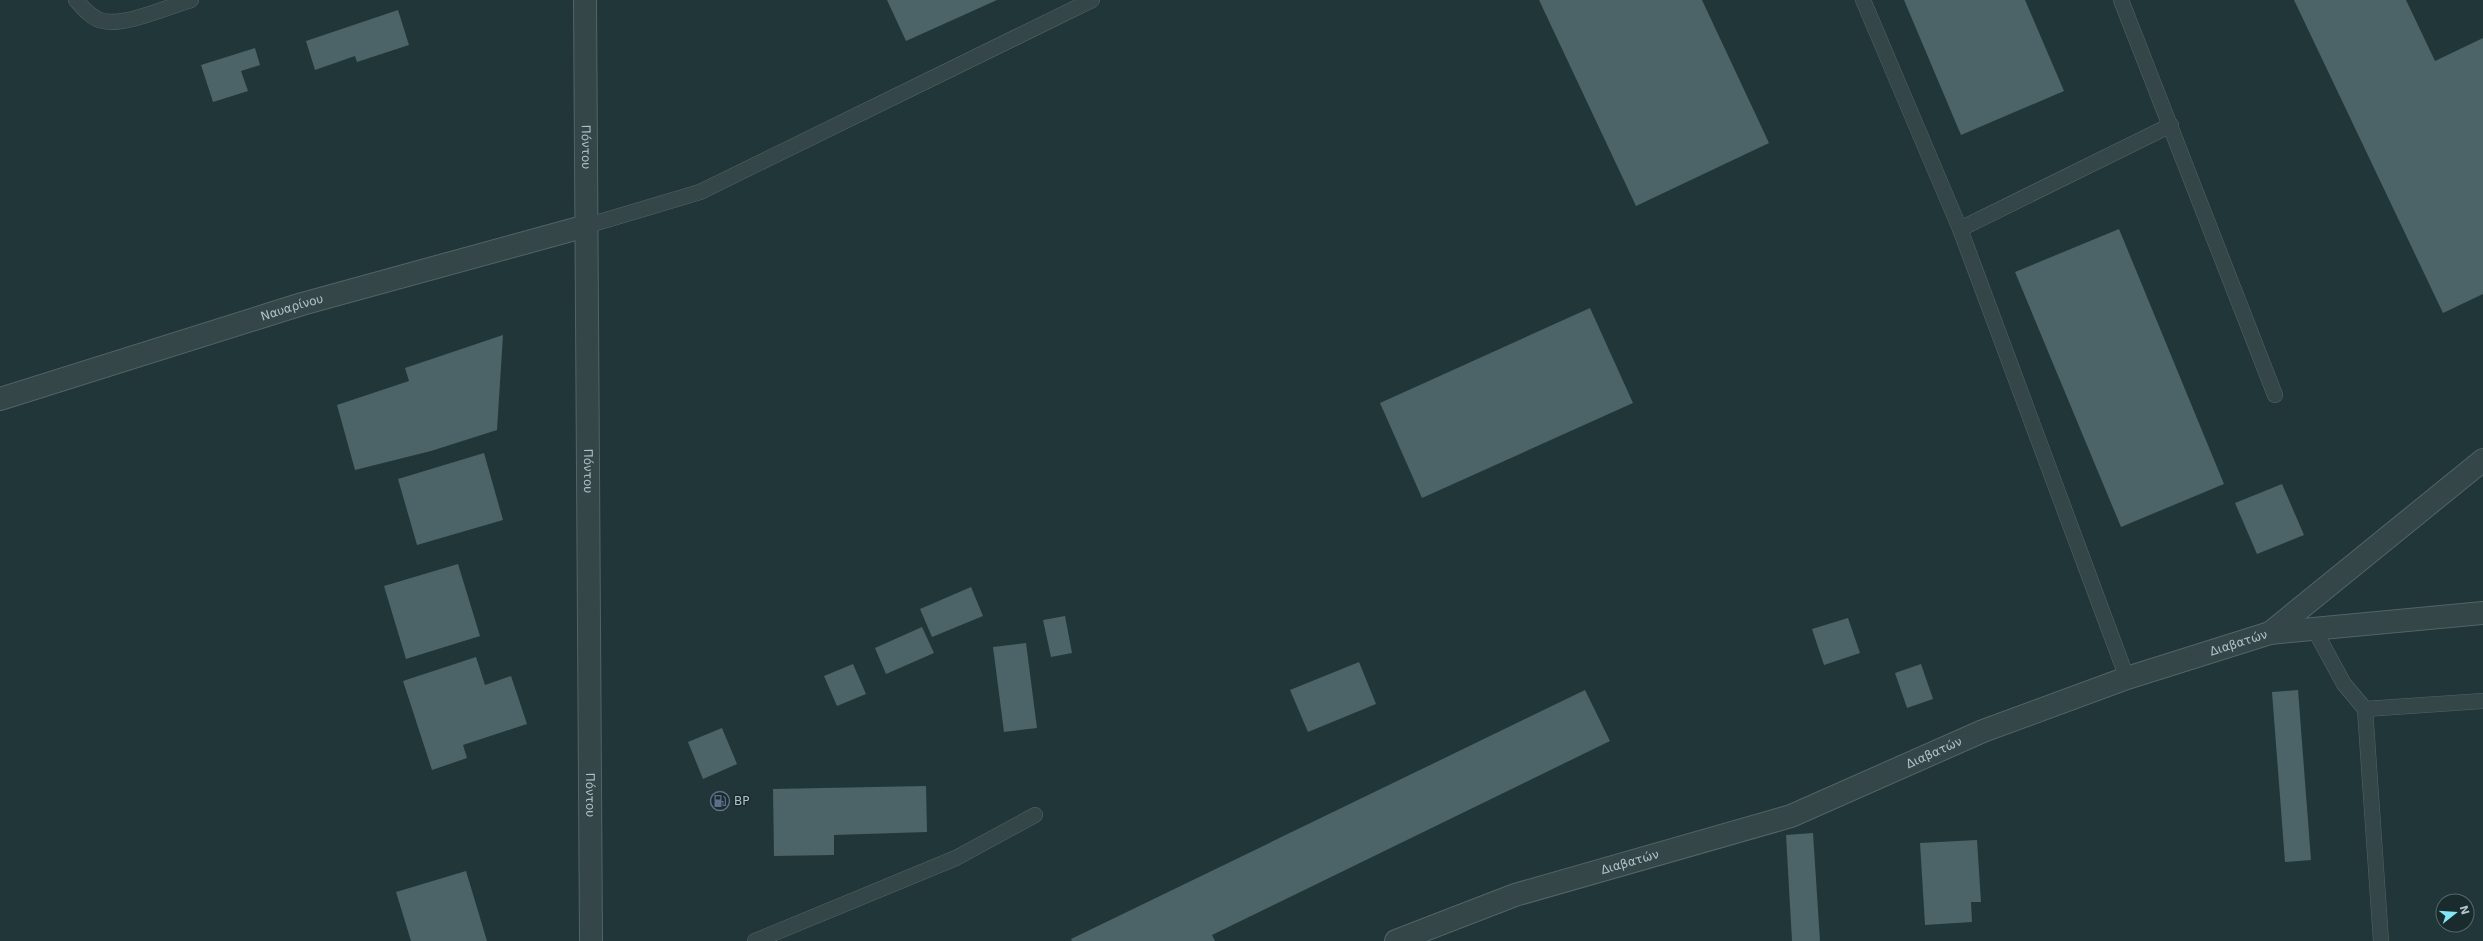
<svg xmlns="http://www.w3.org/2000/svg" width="2483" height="941" viewBox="0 0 2483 941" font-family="'DejaVu Sans',sans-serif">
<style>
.building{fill:#4c6467}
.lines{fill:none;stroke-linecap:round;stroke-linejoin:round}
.service-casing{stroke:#526466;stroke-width:16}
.minor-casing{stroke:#526466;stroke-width:24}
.tertiary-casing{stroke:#526466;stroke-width:24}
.service{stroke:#354649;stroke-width:15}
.minor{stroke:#354649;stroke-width:22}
.tertiary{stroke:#354649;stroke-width:22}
.labels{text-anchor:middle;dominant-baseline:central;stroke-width:3;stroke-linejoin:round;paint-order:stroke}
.street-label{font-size:12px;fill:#afc2c5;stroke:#1a2b2d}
.poi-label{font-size:12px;fill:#afc2c5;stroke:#1a2b2d;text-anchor:start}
</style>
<rect width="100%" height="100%" fill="#213638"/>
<g class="building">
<polygon points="887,0 997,0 906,41"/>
<polygon points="1539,0 1702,0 1769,143 1636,206"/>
<polygon points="1904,0 2025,0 2064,91 1961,135"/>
<polygon points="2294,0 2406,0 2435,61 2483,38 2483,294 2443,313"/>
<polygon points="398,10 409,45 357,62 355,56 315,70 306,41"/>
<polygon points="255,48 260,65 241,71 248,91 213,102 201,65"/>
<polygon points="2119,229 2224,484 2121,527 2015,272"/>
<polygon points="1590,308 1633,403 1422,498 1380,403"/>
<polygon points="503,335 497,430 431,451 355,470 337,405 409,381 405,368"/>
<polygon points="484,453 503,520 417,545 398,479"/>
<polygon points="2282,484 2304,535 2257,554 2235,503"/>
<polygon points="458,564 480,636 406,659 384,586"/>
<polygon points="971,587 983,616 932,637 920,609"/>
<polygon points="1065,616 1072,653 1051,657 1043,620"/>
<polygon points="1848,618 1860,653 1824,665 1812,629"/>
<polygon points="922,627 934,653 886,674 875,648"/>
<polygon points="1026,643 1037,728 1004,732 993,647"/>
<polygon points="476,657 485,685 511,676 527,724 463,745 467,758 432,770 403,681"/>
<polygon points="1359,662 1376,704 1308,732 1290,690"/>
<polygon points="853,664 866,694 837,706 824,676"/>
<polygon points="1921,664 1933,699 1907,708 1895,673"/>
<polygon points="1585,690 1610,741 1212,935 1215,941 1072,941 1071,939"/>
<polygon points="2298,690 2311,860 2285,862 2272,692"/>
<polygon points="722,728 737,764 703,779 688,742"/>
<polygon points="926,786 927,832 834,835 834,855 774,856 773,789"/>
<polygon points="1813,833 1820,941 1792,941 1786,835"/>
<polygon points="1977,840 1981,902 1971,902 1972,922 1925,925 1920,843"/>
<polygon points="466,871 487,941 411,941 396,892"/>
</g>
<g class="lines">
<g class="service-casing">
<g id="service">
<path d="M76 0C83 8 92 19 103 21 126 26 167 7 191 0"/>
<polyline points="1863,0 1960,229 2127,678"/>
<polyline points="2121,0 2275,395"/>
<polyline points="586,226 700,192 1092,0"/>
<polyline points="1960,229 2171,125"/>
<polyline points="2314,629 2344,684 2365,709 2381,941"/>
<polyline points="2365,709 2483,701"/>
<polyline points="755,941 956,858 1035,815"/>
</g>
</g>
<g class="minor-casing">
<g id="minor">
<path id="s1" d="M0 399 302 304 586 226"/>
<polyline points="2270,633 2483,460"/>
<path id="s2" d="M1396 941 1515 895 1791 816 1983 731 2127 678 2270 633 2483 613"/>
</g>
</g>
<g class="tertiary-casing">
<g id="tertiary">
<path id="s3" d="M585 0 591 941"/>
</g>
</g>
<use href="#service" class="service"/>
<use href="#minor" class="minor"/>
<use href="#tertiary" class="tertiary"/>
</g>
<defs>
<g id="fuel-ring" transform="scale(1)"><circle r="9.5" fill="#1a2b2d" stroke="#5c6f8a" stroke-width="1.5"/><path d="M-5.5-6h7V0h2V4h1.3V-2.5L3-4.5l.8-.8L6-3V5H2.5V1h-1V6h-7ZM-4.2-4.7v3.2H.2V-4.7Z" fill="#5c6f8a"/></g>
</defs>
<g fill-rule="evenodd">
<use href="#fuel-ring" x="720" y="801"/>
</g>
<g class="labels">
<g class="street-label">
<text stroke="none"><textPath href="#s3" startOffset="147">Πόντου</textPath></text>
<text stroke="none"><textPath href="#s1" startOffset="306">Ναυαρίνου</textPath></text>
<text stroke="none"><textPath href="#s3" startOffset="471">Πόντου</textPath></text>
<text stroke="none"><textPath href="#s2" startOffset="895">Διαβατών</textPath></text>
<text stroke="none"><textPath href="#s2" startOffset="571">Διαβατών</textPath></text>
<text stroke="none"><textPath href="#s3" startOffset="795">Πόντου</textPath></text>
<text stroke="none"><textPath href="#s2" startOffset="247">Διαβατών</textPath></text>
</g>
<g class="poi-label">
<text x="734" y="801">BP</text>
</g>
</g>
<g transform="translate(2455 913) rotate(73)"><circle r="19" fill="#1a2b2d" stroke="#56676a"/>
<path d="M0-3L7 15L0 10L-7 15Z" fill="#83e5f6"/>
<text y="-6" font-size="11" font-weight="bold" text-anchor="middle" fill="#afc2c5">N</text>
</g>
</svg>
